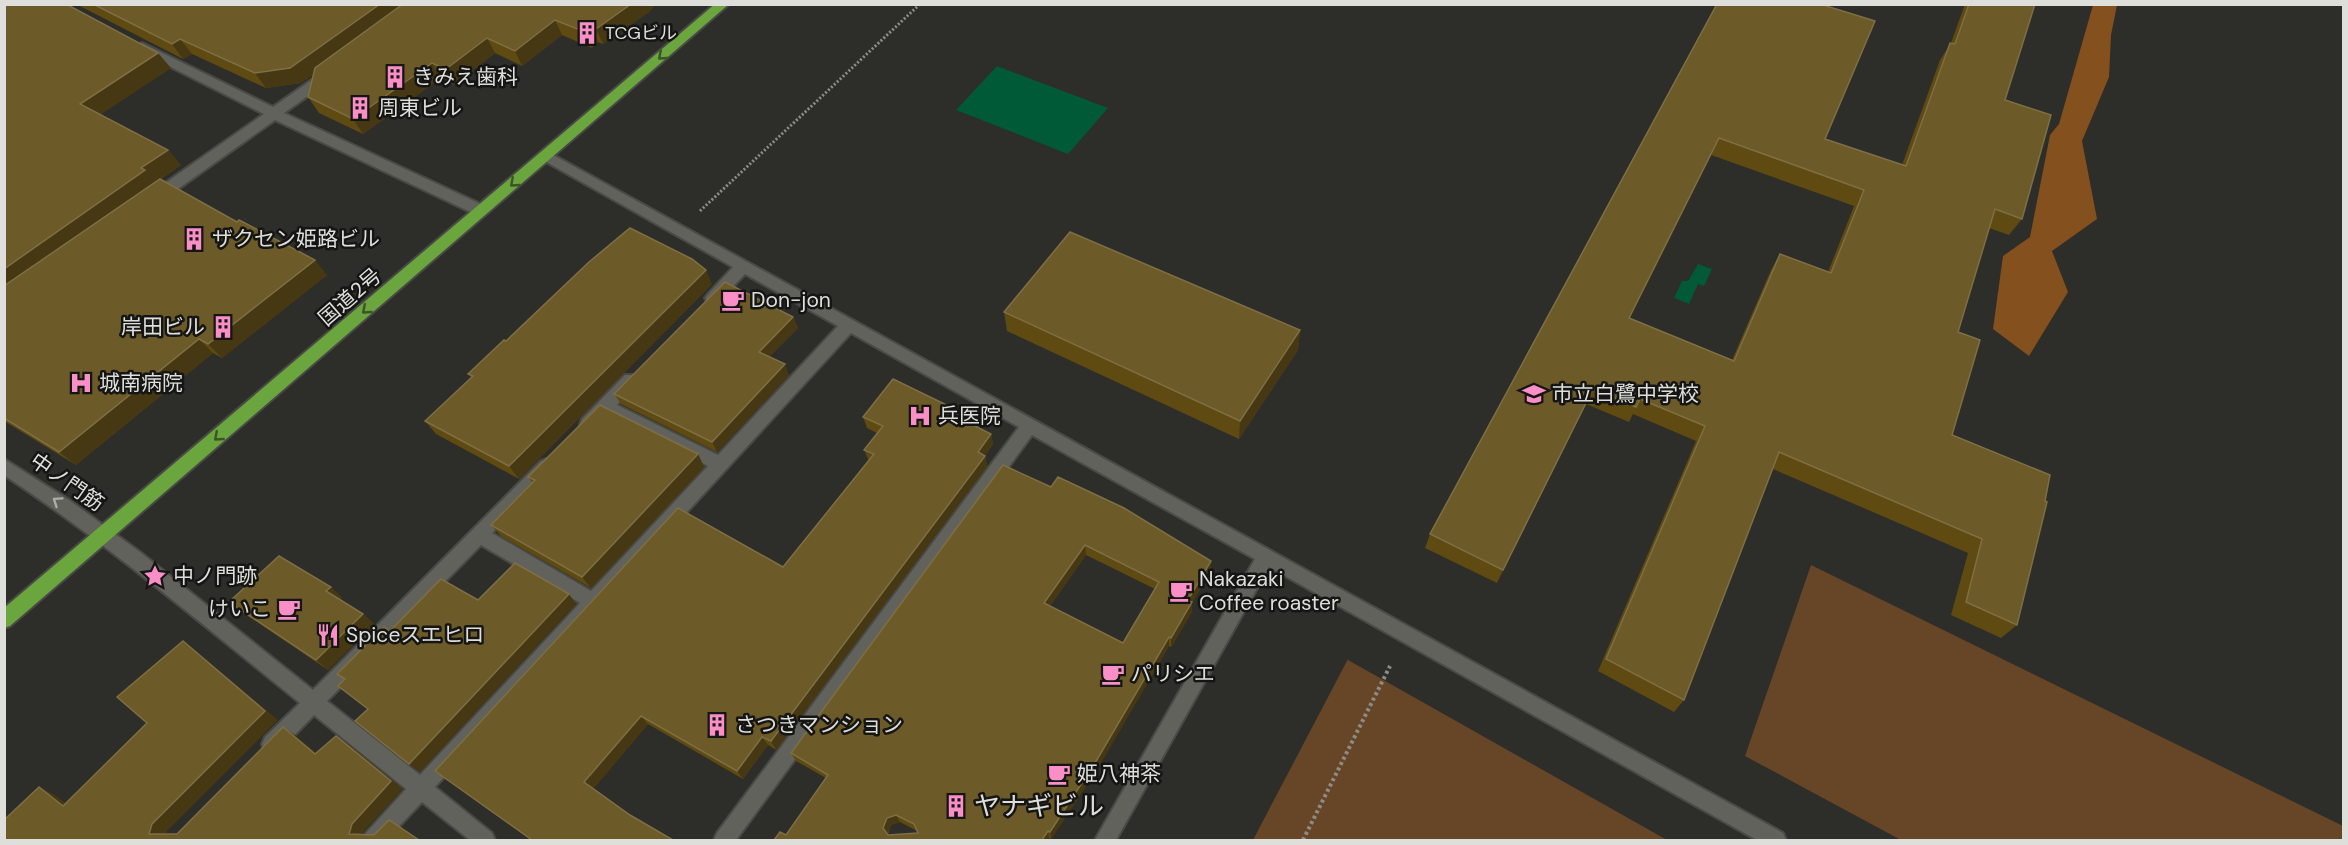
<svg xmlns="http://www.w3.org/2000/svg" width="2348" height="845" viewBox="0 0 2348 845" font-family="'DM Sans','Noto Sans JP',sans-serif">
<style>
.green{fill:#674628}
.forest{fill:#84501d}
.water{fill:#005a38}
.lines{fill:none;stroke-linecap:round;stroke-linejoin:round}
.minor-casing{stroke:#494946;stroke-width:4}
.trunk-casing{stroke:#494946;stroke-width:4}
.path-far1{stroke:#8c8c89;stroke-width:3;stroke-dasharray:2 2;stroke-linecap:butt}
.path{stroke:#8c8c89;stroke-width:4;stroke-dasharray:3 3;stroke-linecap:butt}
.minor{fill:#62625d;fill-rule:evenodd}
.trunk{fill:#6aa53d;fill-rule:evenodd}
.wall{fill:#5f4a12;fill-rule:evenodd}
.shaded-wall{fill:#453812}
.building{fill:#6c5a28;stroke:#7e6f44;stroke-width:1.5;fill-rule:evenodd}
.oneway{stroke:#3b5626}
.oneway2{stroke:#acaca9}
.labels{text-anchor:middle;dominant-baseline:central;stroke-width:5;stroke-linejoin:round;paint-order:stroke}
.far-poi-label{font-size:18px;fill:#dededb;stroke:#151513;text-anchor:start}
.poi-label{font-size:21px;fill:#dededb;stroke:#151513;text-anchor:start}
.street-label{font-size:21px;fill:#dededb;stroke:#151513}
.near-poi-label{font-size:26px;fill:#dededb;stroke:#151513;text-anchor:start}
</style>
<rect width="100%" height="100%" fill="#2d2d29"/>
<g class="green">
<polygon points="1811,565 2343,826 2343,840 1901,840 1745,756"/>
<polygon points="1348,659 1348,660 1667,840 1253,840"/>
</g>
<polygon class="forest" points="2093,5 2117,5 2111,35 2109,77 2082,141 2097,219 2052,251 2068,292 2029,356 1993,329 2003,256 2030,237 2050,135 2059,124"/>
<g class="water">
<polygon points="997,66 1108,108 1068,154 956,110"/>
<polygon points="1698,264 1712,269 1704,286 1698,284 1689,304 1674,298 1682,281 1688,281"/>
</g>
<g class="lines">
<g class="minor-casing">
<g id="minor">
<polygon points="142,43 273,107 323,72 333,72 333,78 284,113 487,207 489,211 482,216 477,215 275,120 161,201 151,201 149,197 151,193 264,114 137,50 135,47"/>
<path d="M546 151 1783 833 1786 840H1757L1269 567 1116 840H1095L1255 559 1032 435 736 840H714L717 833 1019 427 851 333 435 787 492 833 495 840H470L422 802 386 840H363L366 833 406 789 314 715 279 751 272 753 265 751 262 744 265 737 300 703C203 625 108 544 4 475V459L69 500 140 552 313 690 541 461 547 459 553 461 555 466 553 471 492 533 591 591 708 466 607 415C599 423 594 433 582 429L580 424 582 419 625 375H637L639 380 617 405 718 455 838 326 745 274 718 302H708L705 298 708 294 733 267 541 159 539 156 541 153ZM481 545 580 603 420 775 327 701Z"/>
</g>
</g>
<g class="trunk-casing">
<polygon id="trunk" points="715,4 729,4 10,626 4,628 4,608"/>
</g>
<polyline class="path-far1" points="700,211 920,4"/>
<polyline class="path" points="1303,840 1390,666"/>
<use href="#minor" class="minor"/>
<use href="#trunk" class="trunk"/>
</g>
<g class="wall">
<polygon points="4,4 171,68 100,114 168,150 181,165 161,179 327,275 222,358 213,353 76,465 4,421"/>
<polygon points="76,4 656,4 649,12 603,44 598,42 592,48 562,35 522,66 495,53 454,85 441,78 363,134 319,113 308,97 314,74 301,83 266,88 192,54 183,59"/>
<path d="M1717 4 1825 139 1902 165 1940 60 1951 43 1965 4H2035L2005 100 2022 219 2009 235 1989 228 1958 332 1952 435 2017 625 2001 638 1951 615 1968 553 1773 469 1684 700 1674 712 1598 671 1696 441 1633 414 1629 422 1586 404 1497 583 1425 548 1430 534ZM1711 155 1854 206 1828 272 1780 254 1771 270 1732 360 1630 318Z"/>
<polygon points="712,284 519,479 436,434 425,421 472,378 468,374 506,341"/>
<polygon points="1004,312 1300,330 1298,350 1239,439 1007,331"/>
<polygon points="793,317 798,328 769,357 789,375 717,452 621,404 614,394"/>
<polygon points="954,412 977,427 991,434 993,444 985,456 987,466 776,750 768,745 743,779 648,724 593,789 630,815 435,771 783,567 869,461 864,450 877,433 867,428 863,417"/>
<polygon points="698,454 704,467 591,588 501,536 491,525 532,482 528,477"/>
<path d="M1051 487 1211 561V571L1192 603V612L1171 647 1169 646 1096 771 1051 839 1049 838 786 835 826 778 796 761 791 753ZM1086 555 1155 589 1123 643 1050 606ZM900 822 917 831 918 833 888 835 891 825Z"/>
<polygon points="342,597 340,599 363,614 374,624 328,670 242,612 229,602"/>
</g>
<g class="shaded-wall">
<polygon points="380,4 410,4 301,83 266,88 255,73"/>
<polygon points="631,4 656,4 649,12 603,44 596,29"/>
<polygon points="555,20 562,35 522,66 515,51"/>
<polygon points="592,27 598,42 592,48 585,32"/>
<polygon points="487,38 495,53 454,85 446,69"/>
<polygon points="180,39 192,54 183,59 172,44"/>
<polygon points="158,53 171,68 94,119 80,104"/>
<polygon points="432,63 441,78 363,134 353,119"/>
<polygon points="1719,138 1711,155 1622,334 1629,318"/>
<polygon points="168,150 181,165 156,182 4,295 4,269 141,168"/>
<polygon points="315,260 327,275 222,358 208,344"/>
<polygon points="706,270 712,284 519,479 509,466"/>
<polygon points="793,317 798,328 764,362 759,352"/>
<polygon points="1300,330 1298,350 1239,439 1240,421"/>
<polygon points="199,339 213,353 76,465 59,452"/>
<polygon points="785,364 789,375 717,452 712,442"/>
<polygon points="1593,389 1586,404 1497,583 1503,570"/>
<polygon points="991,434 993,444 985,456 987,466 776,750 771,741"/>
<polygon points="698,454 704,467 591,588 582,577"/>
<polygon points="1085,545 1086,555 1045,613 1044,603"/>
<polygon points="1211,561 1211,571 1192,603 1192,612 1171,647 1171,638 1188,600"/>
<polygon points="331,587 342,597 338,600 326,591"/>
<polygon points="569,594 576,604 420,772 409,764"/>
<polygon points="363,614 374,624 328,670 316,660"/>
<polygon points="1169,637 1169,646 1096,771 1051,839 1050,832"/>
<polygon points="183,641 196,651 278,720 167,831 165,840 149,834"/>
<polygon points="641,716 648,724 592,790 584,782"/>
<polygon points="283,727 296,736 327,762 315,754"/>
<polygon points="336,736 348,744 403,789 364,831 362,840 349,834"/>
<polygon points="762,737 768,745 743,779 737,771"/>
<polygon points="39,787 55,795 79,814 63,806"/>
<polygon points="896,815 900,822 891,825 887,835 883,828 887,818"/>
<polygon points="1048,831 1049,838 1048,840 1042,840"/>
</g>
<g class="building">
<polygon points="4,4 66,4 158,53 80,104 168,150 141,168 145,170 4,269"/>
<polygon points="93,4 380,4 290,68 255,73 180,39 172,44"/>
<polygon points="403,4 631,4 596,29 592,27 585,32 555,20 515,51 487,38 446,69 432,63 353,119 308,97 315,68"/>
<path d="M1717 4H1824L1823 5 1875 21 1825 139 1906 166 1950 43 1955 44 1969 4H2035L2005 100 2051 115 2022 219 1995 209 1958 332 1980 340 1952 435 2050 475 2045 501 2047 502 2017 625 1966 602 1982 539 1779 452 1684 700 1606 659 1705 426 1640 399 1636 407 1593 389 1503 570 1430 534ZM1719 138 1864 190 1831 273 1780 254 1734 361 1629 318Z"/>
<polygon points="160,179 237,222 239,220 315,260 208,344 199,339 59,452 4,418 4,286"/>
<polygon points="630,228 692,259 706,270 509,466 425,421 473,376 468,374 504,340 506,341 589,262"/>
<polygon points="1070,232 1300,330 1240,421 1004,312"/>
<polygon points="725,282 793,317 759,352 785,364 712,442 614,394"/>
<polygon points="893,379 953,408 951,411 975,422 973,425 991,434 978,452 985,456 771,741 762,737 737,771 641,716 584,782 630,815 673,840 532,840 435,771 678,508 783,567 874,454 864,450 883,426 863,417"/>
<polygon points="600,405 698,454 582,577 491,525 535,480 528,477"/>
<path d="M1003 465 1051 487 1058 477 1124 508 1211 561 1188 600 1192 602 1171 638 1169 637 1095 763 1050 832 1048 831 1042 840H774L780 832 786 835 828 775 791 753ZM1085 545 1159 582 1123 643 1044 603ZM896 815 914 824 918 833 888 835 883 828 887 818Z"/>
<polygon points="279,556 331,587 326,591 363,614 316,660 229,602"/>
<polygon points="515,563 569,594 409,764 355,721 368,709 338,686 345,679 337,674 384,627 390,631 441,579 478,600"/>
<polygon points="183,641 265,711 152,824 149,834 177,834 283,727 315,754 336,736 391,781 352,824 349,834 374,835 389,820 419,840 4,840 4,820 39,787 63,806 147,723 117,697"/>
</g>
<defs><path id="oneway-chevron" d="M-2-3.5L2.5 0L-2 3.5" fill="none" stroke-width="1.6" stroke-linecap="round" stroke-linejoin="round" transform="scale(1.5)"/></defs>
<g class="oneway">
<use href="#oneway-chevron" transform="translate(662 56) rotate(139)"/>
<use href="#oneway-chevron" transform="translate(514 183) rotate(139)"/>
<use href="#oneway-chevron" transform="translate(366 310) rotate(139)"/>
<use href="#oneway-chevron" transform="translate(218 437) rotate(139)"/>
</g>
<use class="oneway2" href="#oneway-chevron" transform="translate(57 501) rotate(-146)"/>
<defs>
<g id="building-bare" transform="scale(1.8)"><path d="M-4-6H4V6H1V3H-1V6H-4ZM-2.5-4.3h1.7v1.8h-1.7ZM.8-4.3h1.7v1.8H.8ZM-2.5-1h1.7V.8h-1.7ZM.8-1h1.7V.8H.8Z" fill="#fa8fc8" stroke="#151513" stroke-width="2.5" paint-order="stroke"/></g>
<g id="cafe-bare" transform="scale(1.8)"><path d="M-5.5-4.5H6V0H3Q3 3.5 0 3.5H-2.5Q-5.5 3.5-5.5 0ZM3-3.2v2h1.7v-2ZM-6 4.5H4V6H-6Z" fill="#fa8fc8" stroke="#151513" stroke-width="2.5" paint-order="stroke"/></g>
<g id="hospital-bare" transform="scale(1.8)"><path d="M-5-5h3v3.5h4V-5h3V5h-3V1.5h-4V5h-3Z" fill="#fa8fc8" stroke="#151513" stroke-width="2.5" paint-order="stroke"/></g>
<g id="school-bare" transform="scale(1.8)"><path d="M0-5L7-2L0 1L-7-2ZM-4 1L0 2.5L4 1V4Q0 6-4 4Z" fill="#fa8fc8" stroke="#151513" stroke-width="2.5" paint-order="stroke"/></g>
<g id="sight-bare" transform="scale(1.8)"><path d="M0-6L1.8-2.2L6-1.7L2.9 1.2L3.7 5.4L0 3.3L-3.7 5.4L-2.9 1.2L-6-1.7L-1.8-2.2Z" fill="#fa8fc8" stroke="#151513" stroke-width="2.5" paint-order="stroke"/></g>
<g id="restaurant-bare" transform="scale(1.8)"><path d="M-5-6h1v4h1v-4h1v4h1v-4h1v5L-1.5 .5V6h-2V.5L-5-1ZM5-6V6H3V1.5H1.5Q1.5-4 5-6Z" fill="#fa8fc8" stroke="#151513" stroke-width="2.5" paint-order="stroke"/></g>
</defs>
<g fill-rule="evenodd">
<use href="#building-bare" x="587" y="33"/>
<use href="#building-bare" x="395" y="77"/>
<use href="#building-bare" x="360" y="108"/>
<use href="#building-bare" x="194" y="239"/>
<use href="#cafe-bare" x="733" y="300"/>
<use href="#building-bare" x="223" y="327"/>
<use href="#hospital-bare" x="81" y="383"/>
<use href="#school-bare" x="1534" y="394"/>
<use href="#hospital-bare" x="920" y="416"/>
<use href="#sight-bare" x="155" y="576"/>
<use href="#cafe-bare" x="1181" y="591"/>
<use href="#cafe-bare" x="289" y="609"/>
<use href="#restaurant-bare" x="328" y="635"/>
<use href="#cafe-bare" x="1113" y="674"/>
<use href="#building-bare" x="717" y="725"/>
<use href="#cafe-bare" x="1059" y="774"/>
<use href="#building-bare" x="956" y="806"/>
</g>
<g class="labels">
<g class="far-poi-label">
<text x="605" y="33">TCGビル</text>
</g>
<g class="poi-label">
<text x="413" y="77">きみえ歯科</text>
<text x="378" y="108">周東ビル</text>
<text x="212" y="239">ザクセン姫路ビル</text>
<text x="751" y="300">Don-jon</text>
<text x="205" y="327" text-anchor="end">岸田ビル</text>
<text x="99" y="383">城南病院</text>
<text x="1552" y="394">市立白鷺中学校</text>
<text x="938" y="416">兵医院</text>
<text x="173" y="576">中ノ門跡</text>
<text x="1199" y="579">Nakazaki<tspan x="1199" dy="24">Coffee roaster</tspan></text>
<text x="271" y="609" text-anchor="end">けいこ</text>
<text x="346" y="635">Spiceスエヒロ</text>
<text x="1131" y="674">パリシエ</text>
<text x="735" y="725">さつきマンション</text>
<text x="1077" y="774">姫八神茶</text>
</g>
<g class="street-label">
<text transform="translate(350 297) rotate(-41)">国道2号</text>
<text transform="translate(67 482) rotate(35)">中ノ門筋</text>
</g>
<g class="near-poi-label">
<text x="974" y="806">ヤナギビル</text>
</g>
</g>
<rect width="2348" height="845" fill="none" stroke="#dededb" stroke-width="12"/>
</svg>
